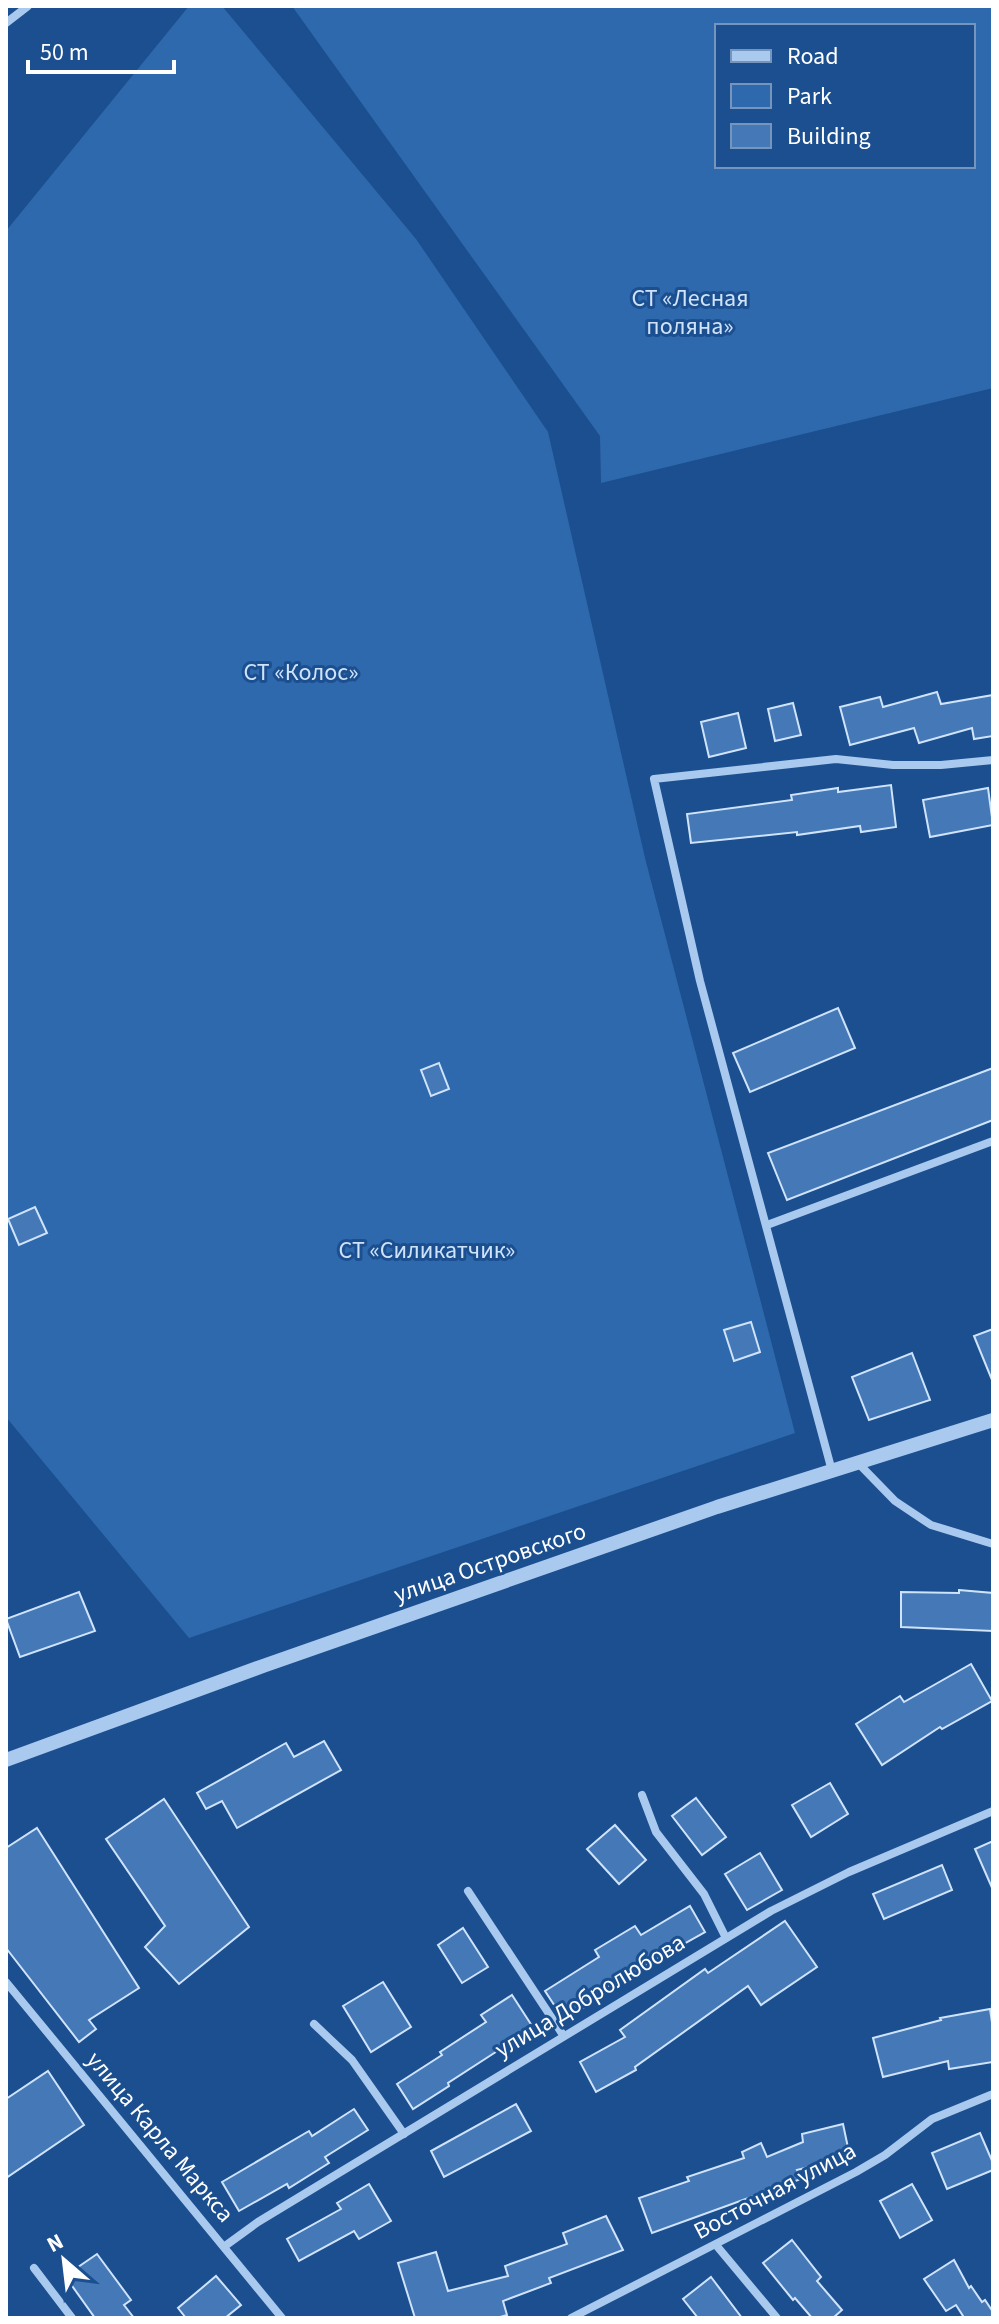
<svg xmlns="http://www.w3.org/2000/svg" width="999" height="2324" viewBox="0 0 999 2324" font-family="'Source Sans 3',sans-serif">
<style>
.green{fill:#2e69ad;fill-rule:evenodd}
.building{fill:#4478b7;stroke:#cfe3fa;stroke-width:2}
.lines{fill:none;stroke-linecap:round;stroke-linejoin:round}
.minor{stroke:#a9c9ee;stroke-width:8}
.tertiary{stroke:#a9c9ee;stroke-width:14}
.labels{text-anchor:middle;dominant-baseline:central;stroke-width:6;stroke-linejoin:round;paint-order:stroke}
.park-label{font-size:24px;fill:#cfe3fa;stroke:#1b4f8f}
.street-label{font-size:24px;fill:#fff;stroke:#1b4f8f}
</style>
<rect width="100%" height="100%" fill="#1b4f8f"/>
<g class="green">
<polygon points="189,6 222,6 416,239 548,432 645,858 795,1433 189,1638 6,1417 6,231"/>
<path d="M292 6H993V388L601 483 600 436ZM717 26H973V166H717Z"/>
</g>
<g class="building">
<polygon points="937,692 941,704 993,695 993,736 974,739 972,728 919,743 914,728 850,745 840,707 880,697 883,707"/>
<polygon points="793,703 801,735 775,741 768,709"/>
<polygon points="738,713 746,748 709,757 701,722"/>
<polygon points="891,785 896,827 861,832 860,826 797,835 797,832 691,843 687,814 792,800 791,795 838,788 838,792"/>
<polygon points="988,788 993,825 930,837 923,800"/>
<polygon points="838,1008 855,1048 750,1092 733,1053"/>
<polygon points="439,1063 449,1089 431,1096 421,1070"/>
<polygon points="993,1068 993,1120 787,1200 768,1153"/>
<polygon points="35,1207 47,1233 19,1245 8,1219"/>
<polygon points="751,1322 760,1352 734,1361 724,1330"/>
<polygon points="993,1329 993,1380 992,1380 974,1336"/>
<polygon points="912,1353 930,1400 869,1420 852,1377"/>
<polygon points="959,1590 993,1593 993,1631 901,1627 901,1592 959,1593"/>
<polygon points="79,1592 95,1631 20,1657 6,1619"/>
<polygon points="971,1664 992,1701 942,1729 940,1727 882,1765 856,1724 900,1696 904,1702"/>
<polygon points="324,1741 341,1770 237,1828 222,1801 206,1809 197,1793 286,1743 294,1757"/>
<polygon points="830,1783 848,1814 811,1837 792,1805"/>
<polygon points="696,1798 726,1837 702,1855 672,1816"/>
<polygon points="164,1799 249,1927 179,1984 145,1947 165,1926 106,1839"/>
<polygon points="615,1825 646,1860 619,1884 587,1849"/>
<polygon points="37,1828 139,1988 89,2020 96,2029 79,2042 6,1948 6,1848"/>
<polygon points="993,1841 993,1890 975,1849"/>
<polygon points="760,1853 782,1890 747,1910 725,1874"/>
<polygon points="942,1865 952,1890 884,1919 873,1894"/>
<polygon points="690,1906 705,1932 607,1987 609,1992 564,2020 545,1991 599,1957 595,1950 635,1926 641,1935"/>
<polygon points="785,1921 817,1967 761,2005 748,1986 635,2067 636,2070 596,2092 580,2062 625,2037 620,2030 705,1969 708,1973"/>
<polygon points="463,1928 488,1967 462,1983 438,1945"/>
<polygon points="383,1982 411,2027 371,2052 343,2006"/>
<polygon points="512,1995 536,2032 505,2052 502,2048 448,2083 449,2086 413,2109 397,2084 442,2055 440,2052 486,2022 481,2015"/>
<polygon points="990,2009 993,2029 993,2062 949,2069 948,2061 883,2077 873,2038 941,2020 940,2018"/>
<polygon points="48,2071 84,2125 6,2178 6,2099"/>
<polygon points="516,2104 531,2131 444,2177 431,2151"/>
<polygon points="354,2109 368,2130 325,2157 329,2163 289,2188 287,2184 239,2211 222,2182 309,2131 312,2136"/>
<polygon points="843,2124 850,2157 797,2170 801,2179 652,2233 639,2198 689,2181 687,2177 744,2158 742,2152 761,2143 767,2157 803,2142 802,2134"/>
<polygon points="980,2133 993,2163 993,2170 947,2189 932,2153"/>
<polygon points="369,2184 391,2221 359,2239 354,2231 299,2261 287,2239 341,2209 337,2203"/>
<polygon points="912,2184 932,2220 900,2238 880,2201"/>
<polygon points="606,2216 623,2250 549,2278 551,2283 503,2301 507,2315 497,2318 415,2318 398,2263 436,2252 448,2291 508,2276 505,2266 567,2244 563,2233"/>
<polygon points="792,2240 821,2277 817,2281 842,2310 833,2318 812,2318 795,2298 793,2300 763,2263"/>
<polygon points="97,2254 131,2300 124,2305 134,2318 95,2318 65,2276"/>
<polygon points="954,2260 969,2288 971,2286 982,2302 985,2300 993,2312 993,2318 960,2318 963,2316 956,2305 946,2311 924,2279"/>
<polygon points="216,2276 241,2305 225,2318 186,2318 178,2308"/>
<polygon points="711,2277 742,2318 698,2318 683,2299"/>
</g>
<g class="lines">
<g class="minor">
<polyline points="6,23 28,6"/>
<polyline points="767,1225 993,1141"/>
<polyline points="858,1463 895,1501 931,1525 993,1544"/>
<polyline points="832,1471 700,981 654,779 836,759 893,765 941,765 993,760"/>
<polyline points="642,1795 656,1832 704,1894 726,1938"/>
<polyline points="468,1891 563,2035"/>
<polyline points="6,1982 282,2318"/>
<polyline points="314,2024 352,2060 404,2134"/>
<polyline points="716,2245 777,2318"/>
<polyline points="225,2246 258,2222 771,1911 849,1872 993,1811"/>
<polyline points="34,2268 72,2318"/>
<polyline points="571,2318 856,2172 885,2155 932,2119 993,2094"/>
</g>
<polyline class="tertiary" points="6,1760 263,1666 717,1507 993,1420"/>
</g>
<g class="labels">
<g class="park-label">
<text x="690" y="298">СТ «Лесная<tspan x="690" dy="28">поляна»</tspan></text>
<text x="301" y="672">СТ «Колос»</text>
<text x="427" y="1250">СТ «Силикатчик»</text>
</g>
<g class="street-label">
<text transform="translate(490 1563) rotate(-19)">улица Островского</text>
<text transform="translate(590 1996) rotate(-31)">улица Добролюбова</text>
<text transform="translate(160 2137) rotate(50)">улица Карла Маркса</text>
<text transform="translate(775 2191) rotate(-28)">Восточная улица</text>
</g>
</g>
<rect width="999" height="2324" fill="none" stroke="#ffffff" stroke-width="16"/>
<rect x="715" y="24" width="260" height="144" fill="#1b4f8f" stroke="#7695bc" stroke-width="2"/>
<rect x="731" y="50" width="40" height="12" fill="#a9c9ee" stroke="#7695bc" stroke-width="2"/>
<text x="787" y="64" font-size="24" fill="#ffffff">Road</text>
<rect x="731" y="84" width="40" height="24" fill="#2e69ad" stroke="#7695bc" stroke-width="2"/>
<text x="787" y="104" font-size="24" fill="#ffffff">Park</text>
<rect x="731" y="124" width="40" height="24" fill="#4478b7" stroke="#7695bc" stroke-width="2"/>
<text x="787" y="144" font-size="24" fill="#ffffff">Building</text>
<g transform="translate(64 2260) rotate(332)" stroke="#1b4f8f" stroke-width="6" paint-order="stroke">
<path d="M0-6L14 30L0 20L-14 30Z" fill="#ffffff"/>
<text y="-12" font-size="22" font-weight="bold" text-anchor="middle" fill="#ffffff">N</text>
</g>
<path d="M28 60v12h146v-12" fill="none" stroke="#ffffff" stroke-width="4"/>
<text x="40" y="60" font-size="24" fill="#ffffff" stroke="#1b4f8f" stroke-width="6" paint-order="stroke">50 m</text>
</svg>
